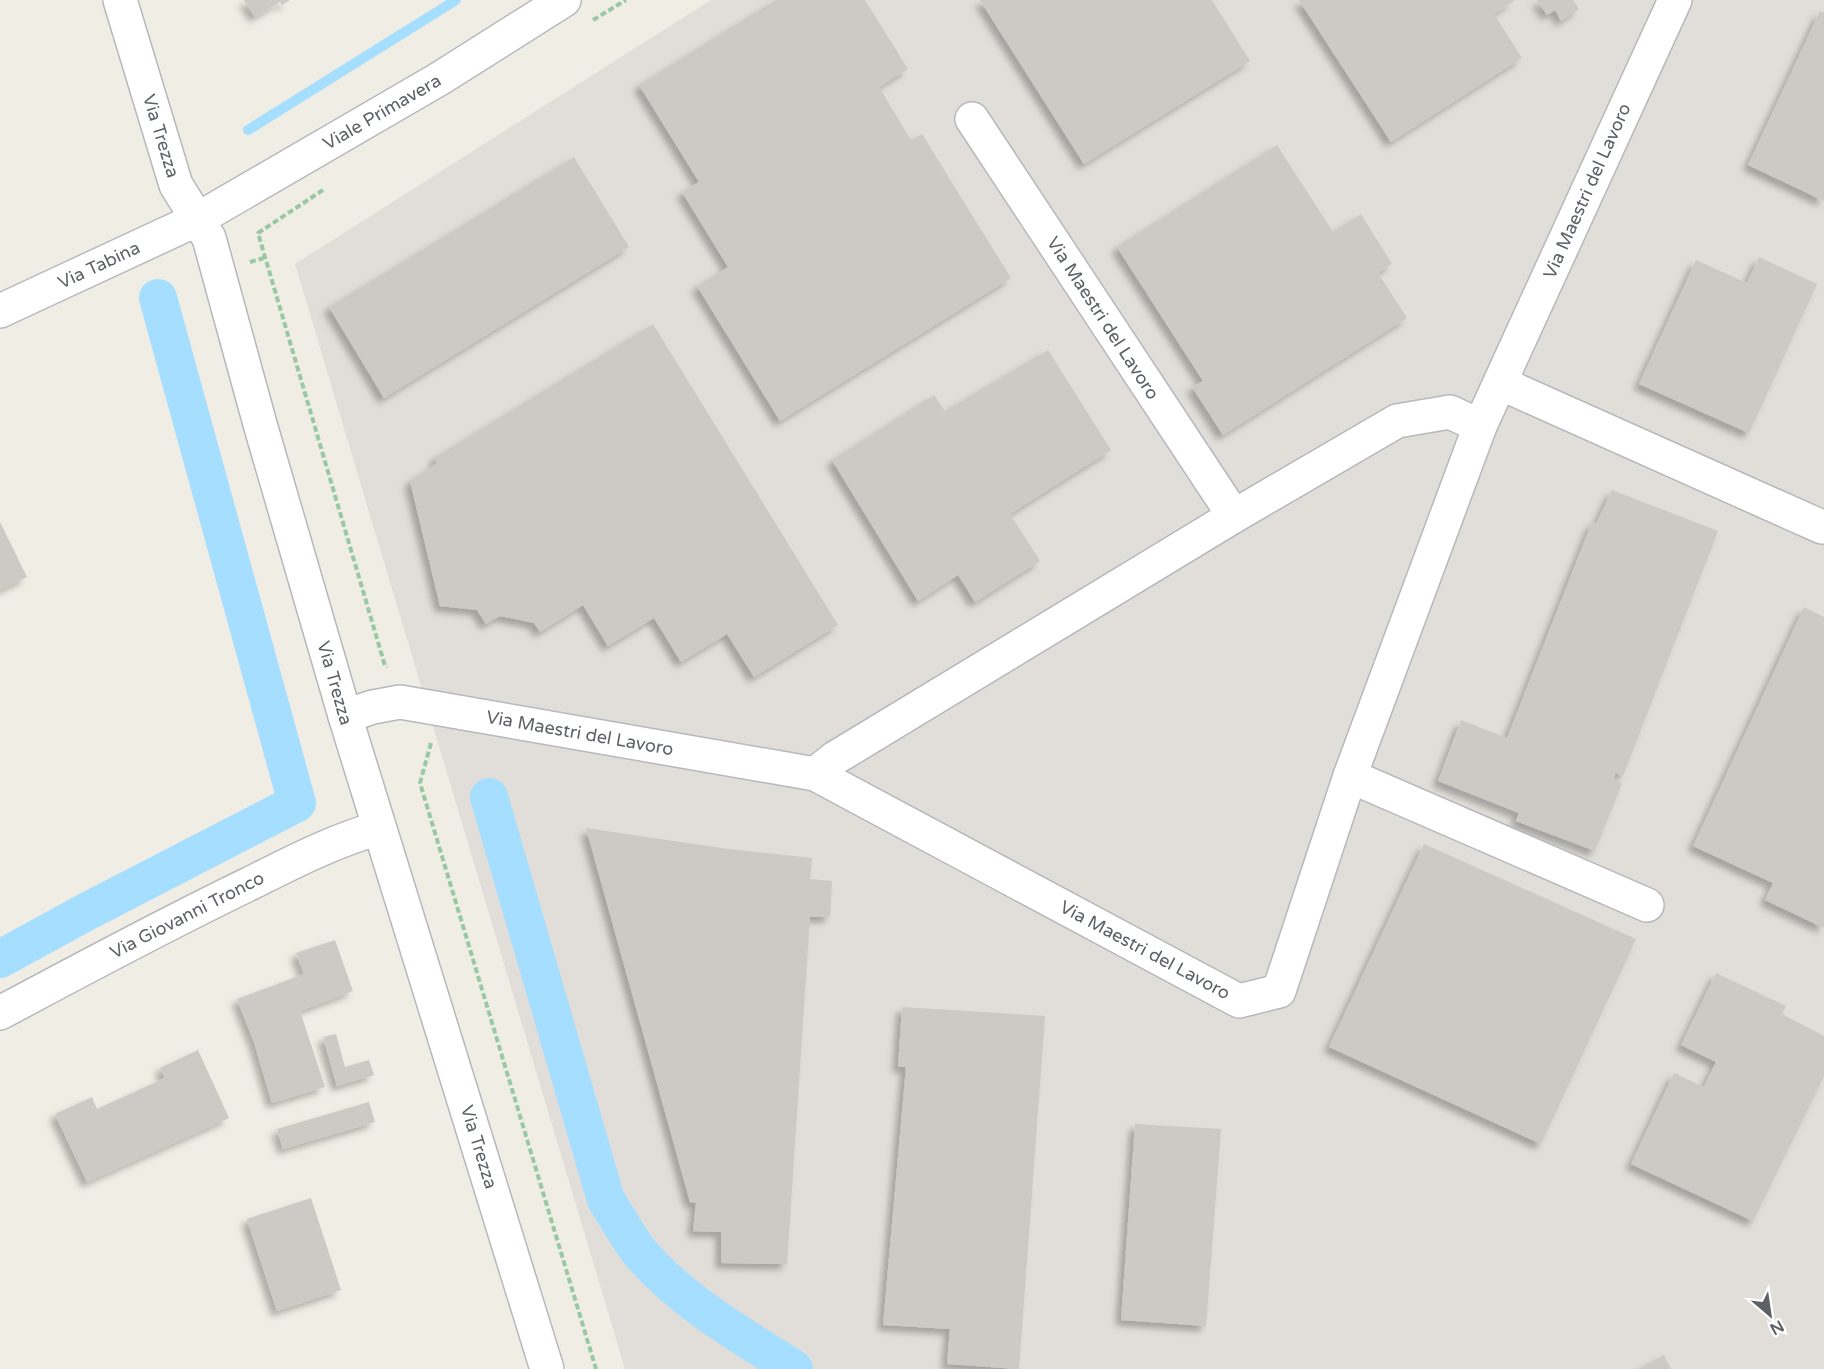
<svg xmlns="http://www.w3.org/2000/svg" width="1824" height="1369" viewBox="0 0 1824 1369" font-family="'Varela Round',sans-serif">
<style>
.industrial{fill:#e1ded9}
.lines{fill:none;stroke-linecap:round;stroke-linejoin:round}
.stream{stroke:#a6deff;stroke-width:10}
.canal{stroke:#a6deff;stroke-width:38}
.building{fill:#cdc9c4;filter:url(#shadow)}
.minor-casing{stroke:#b5b8bc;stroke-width:36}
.secondary-casing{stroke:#b6babf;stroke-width:36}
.path{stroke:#99c9a4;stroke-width:4;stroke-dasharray:6 3;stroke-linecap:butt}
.minor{stroke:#fff;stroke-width:33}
.secondary{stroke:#fff;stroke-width:33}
.labels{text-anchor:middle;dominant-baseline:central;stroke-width:6;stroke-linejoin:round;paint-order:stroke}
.street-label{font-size:18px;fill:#5d6166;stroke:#fff}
</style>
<defs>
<filter id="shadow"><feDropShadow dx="-5.5" dy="5.5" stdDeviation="3" flood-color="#0004"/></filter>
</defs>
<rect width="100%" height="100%" fill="#f0ede5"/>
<polygon class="industrial" points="711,0 1824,0 1824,1369 625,1369 295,264"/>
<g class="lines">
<polyline class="stream" points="248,130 456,0"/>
<g class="canal">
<path d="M489 797 606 1200C618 1218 628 1238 642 1255 684 1303 741 1335 794 1369"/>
<polyline points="0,959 86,912 297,803 158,298"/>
</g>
</g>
<g class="building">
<polygon points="244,0 290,0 282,5 280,2 255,17"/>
<polygon points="776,0 865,0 908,69 879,87 911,140 922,134 1011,278 780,421 697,286 728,267 682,192 699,182 639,85"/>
<polygon points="980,0 1212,0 1250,61 1084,164"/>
<polygon points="1299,0 1515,0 1494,14 1522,58 1391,142"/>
<polygon points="1537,0 1573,0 1579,9 1561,21 1555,10 1547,15"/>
<polygon points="1820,11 1824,13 1824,201 1748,165"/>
<polygon points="1277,145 1333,232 1361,214 1392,264 1378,273 1407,318 1223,435 1192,387 1203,381 1117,247"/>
<polygon points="574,157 629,247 384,398 329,307"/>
<polygon points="1759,257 1817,284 1749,433 1639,384 1696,260 1747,283"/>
<polygon points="653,324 838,625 754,677 727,634 681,662 654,618 608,646 583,605 540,632 534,623 500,616 486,624 477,610 440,606 410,481 437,463 434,458"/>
<polygon points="1048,350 1111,450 1010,514 1040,561 975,602 958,575 918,601 832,460 934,395 945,411"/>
<polygon points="1612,490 1718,531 1623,776 1616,773 1613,780 1622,783 1595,851 1516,821 1519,813 1438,781 1461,720 1507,738 1592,522 1596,524"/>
<polygon points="0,522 27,577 0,590"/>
<polygon points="1804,607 1824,617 1824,928 1765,900 1773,883 1693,846"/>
<polygon points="586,828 728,849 812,858 810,879 832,881 830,917 810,917 787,1264 721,1263 721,1232 693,1231 696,1203 690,1202"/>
<polygon points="1424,844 1636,939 1541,1144 1329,1047"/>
<polygon points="335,940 353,991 300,1011 325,1087 272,1103 254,1042 237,999 304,974 296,953"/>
<polygon points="1716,973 1786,1006 1782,1014 1824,1036 1824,1076 1753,1221 1631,1164 1674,1073 1704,1087 1716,1062 1681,1045"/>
<polygon points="902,1007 1045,1016 1019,1369 947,1364 950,1329 883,1325 906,1067 898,1067"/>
<polygon points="336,1034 345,1067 369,1060 374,1075 337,1086 323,1037"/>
<polygon points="198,1050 229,1118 87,1182 55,1114 92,1097 97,1109 165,1078 160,1068"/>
<polygon points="369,1102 375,1122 283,1149 277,1129"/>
<polygon points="1135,1124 1221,1129 1206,1326 1121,1320"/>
<polygon points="311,1198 341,1290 277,1311 247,1219"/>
<polygon points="1664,1355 1671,1369 1639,1369"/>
</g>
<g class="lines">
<g class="minor-casing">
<g id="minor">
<polyline points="120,0 176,185 209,238 260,424 345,716 547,1369"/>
<polyline points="972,119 1234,516"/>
<polyline points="1500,383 1822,527"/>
<polyline points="345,716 373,707 400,702 815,774 1239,1001 1279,991 1350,776 1480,426 1675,0"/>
<polyline points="815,774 835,758 1234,516 1397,421 1450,412 1480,426"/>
<polyline points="1350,776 1647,905"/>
<path d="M0 1013C82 969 164 925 249 884 291 863 333 841 379 828"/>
</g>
</g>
<g class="secondary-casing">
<polyline id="secondary" points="0,311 198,219 439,79 564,0"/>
</g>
<g class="path">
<polyline points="593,20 626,0"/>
<polyline points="323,190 258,233 385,666 387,667"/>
<polyline points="250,262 264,258"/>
<polyline points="431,743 420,783 596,1369"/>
</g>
<use href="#minor" class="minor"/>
<use href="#secondary" class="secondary"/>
</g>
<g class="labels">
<g class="street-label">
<text transform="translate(382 112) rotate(-30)">Viale Primavera</text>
<text transform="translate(161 136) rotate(73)">Via Trezza</text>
<text transform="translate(1587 191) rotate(-66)">Via Maestri del Lavoro</text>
<text transform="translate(99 265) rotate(-25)">Via Tabina</text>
<text transform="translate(1103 318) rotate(57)">Via Maestri del Lavoro</text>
<text transform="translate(335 683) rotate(74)">Via Trezza</text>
<text transform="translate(580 733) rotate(10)">Via Maestri del Lavoro</text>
<text transform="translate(187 915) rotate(-27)">Via Giovanni Tronco</text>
<text transform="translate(1145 950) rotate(28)">Via Maestri del Lavoro</text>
<text transform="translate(479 1147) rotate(73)">Via Trezza</text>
</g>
</g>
<g transform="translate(1770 1315) rotate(151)" stroke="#ffffff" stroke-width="4.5" paint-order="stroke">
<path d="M0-4.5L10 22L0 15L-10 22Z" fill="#5d6166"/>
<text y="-9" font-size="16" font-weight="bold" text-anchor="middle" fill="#5d6166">N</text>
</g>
</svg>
